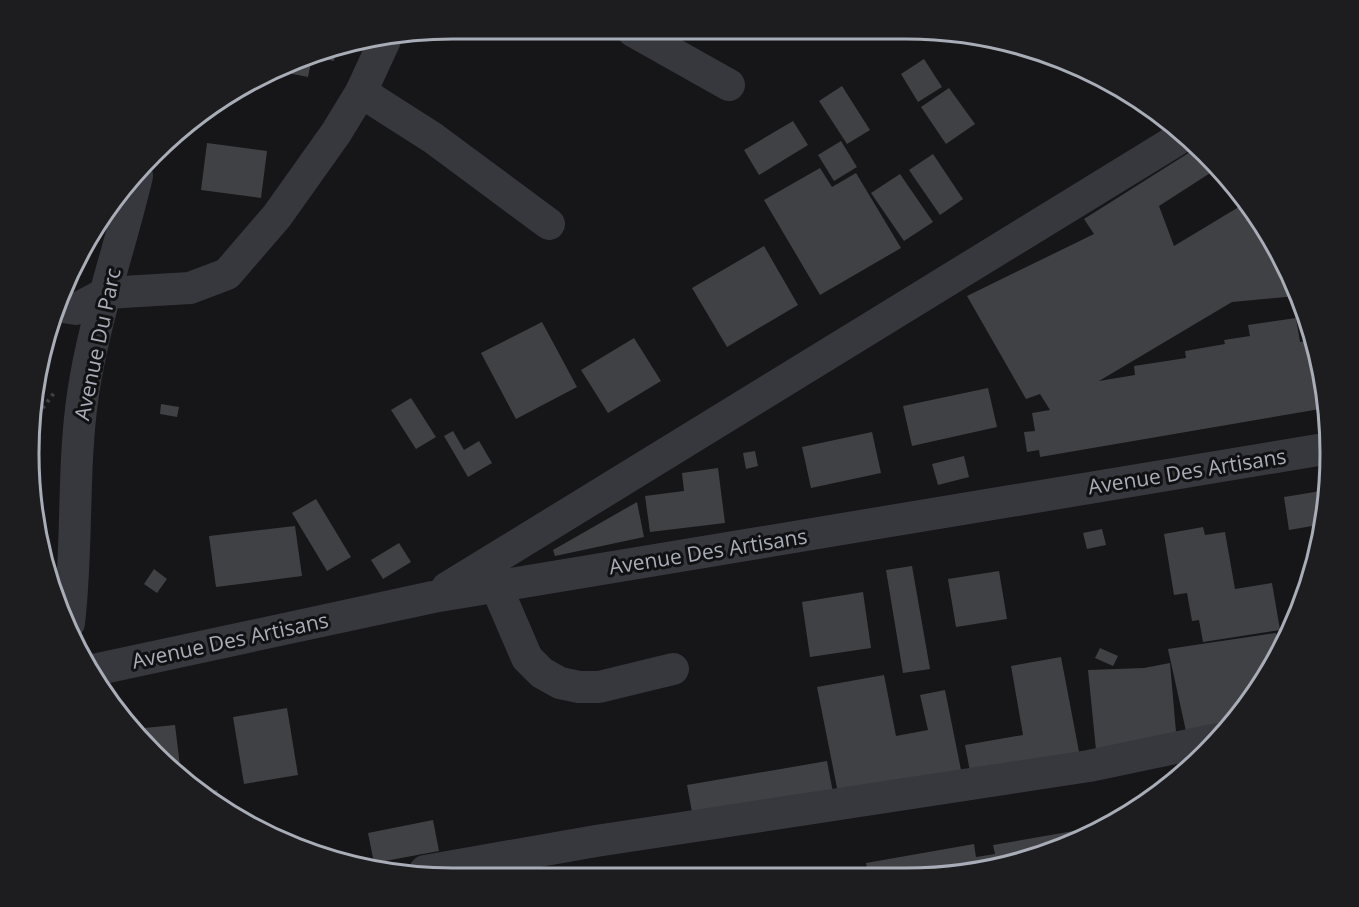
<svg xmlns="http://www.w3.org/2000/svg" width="1359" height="907" viewBox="0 0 1359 907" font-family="'Open Sans',sans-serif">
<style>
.green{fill:#1e261f}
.building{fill:#404145}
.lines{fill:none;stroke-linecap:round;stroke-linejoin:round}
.path{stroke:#3d3f44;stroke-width:4;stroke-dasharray:3 4.5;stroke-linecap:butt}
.minor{stroke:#37383d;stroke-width:32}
.labels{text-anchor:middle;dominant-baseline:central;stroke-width:6;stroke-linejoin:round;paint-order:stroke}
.street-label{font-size:21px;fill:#a8adb8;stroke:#111113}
.rim{fill:none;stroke:#a8adb8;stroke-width:3}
</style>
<rect width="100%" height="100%" fill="#161618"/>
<polygon class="green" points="36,398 34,490 29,425"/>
<g class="building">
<polygon points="336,48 334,61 312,57 308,77 277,71 317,51"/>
<polygon points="924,59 942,87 918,102 901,74"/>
<polygon points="842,86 870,130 847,144 819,101"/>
<polygon points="949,88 975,124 946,144 921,107"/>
<polygon points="793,121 808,145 759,175 744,150"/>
<polygon points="841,141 857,167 834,181 818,155"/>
<polygon points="207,143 267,151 261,198 201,190"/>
<polygon points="1198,147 1206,153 1218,168 1159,206 1174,246 1247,202 1259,217 1298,291 1305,315 1302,315 1296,296 1232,302 1099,381 1135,375 1134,366 1186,358 1185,351 1225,344 1224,340 1250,336 1248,325 1296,318 1300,342 1313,340 1322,370 1326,408 1040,457 1039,450 1027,452 1024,432 1035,431 1032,413 1050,410 1040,394 1026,399 967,296 1094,234 1084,219"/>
<polygon points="933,154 963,199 940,215 909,170"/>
<polygon points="820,168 832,187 856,173 901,248 820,295 764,200"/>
<polygon points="900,174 933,222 904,241 871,193"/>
<polygon points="764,246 798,305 727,347 692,288"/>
<polygon points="542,322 577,387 516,419 481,353"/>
<polygon points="634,338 661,381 608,413 581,370"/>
<polygon points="988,388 997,427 912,446 903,406"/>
<polygon points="411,398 436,437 416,449 391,410"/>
<polygon points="161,404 179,407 177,417 160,414"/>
<polygon points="453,431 464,450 479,441 492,463 468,477 444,436"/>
<polygon points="872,432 881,473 811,488 802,447"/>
<polygon points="755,451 758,466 746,469 743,453"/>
<polygon points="964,456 969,477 938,485 932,464"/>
<polygon points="718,468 725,523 650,532 645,496 684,491 682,473"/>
<polygon points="1327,490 1324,524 1289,530 1284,497"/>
<polygon points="316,499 351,557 327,571 292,513"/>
<polygon points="637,502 644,537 555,556 553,550"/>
<polygon points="295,526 302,576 216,587 209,536"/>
<polygon points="1203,527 1205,535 1225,532 1235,589 1272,583 1280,630 1203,642 1199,620 1192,621 1187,593 1174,595 1164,534"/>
<polygon points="1102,529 1106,545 1087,549 1083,533"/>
<polygon points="399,543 411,562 383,579 371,560"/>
<polygon points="912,566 930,669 903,673 886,570"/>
<polygon points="154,569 167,579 157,593 144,584"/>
<polygon points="999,571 1007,619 956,627 948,579"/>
<polygon points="863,592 871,648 810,657 802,602"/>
<polygon points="1276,633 1279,651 1259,689 1227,729 1187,736 1168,649"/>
<polygon points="1100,648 1118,656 1113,666 1095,658"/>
<polygon points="1061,657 1080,757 971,777 965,745 1023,735 1011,666"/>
<polygon points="1170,663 1177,743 1096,750 1088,670 1144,668"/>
<polygon points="884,675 896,736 928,730 920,695 945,690 962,775 839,798 817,687"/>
<polygon points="287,708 298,775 244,784 233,717"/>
<polygon points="175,725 181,774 153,754 134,729"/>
<polygon points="827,761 834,798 694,823 687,785"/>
<polygon points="217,790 219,801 206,792"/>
<polygon points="433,820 439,851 374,863 368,833"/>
<polygon points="1108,825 1068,846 989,870 906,878 869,878 866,863 974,844 976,857 995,854 993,845"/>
<polygon points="835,872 836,877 812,877 812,876"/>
</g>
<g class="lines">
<polyline class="path" points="29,426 54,393"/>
<g class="minor">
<polyline points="633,31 729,85"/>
<polyline points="361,92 433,138 549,224"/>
<polyline points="57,306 76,309 106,293 190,288 227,274 277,216 336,133 361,92 385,40"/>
<polyline points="486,568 496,586 527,658 542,673 560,683 579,687 599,687 673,669"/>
<polyline points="447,588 1183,136"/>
<path d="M69 623C78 547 72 469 83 394 94 320 120 248 137 176"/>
<polyline points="89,671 433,597 1330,448"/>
<polyline points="425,871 596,841 1089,766 1218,739"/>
</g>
</g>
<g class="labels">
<g class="street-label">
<text transform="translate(97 344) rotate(-78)">Avenue Du Parc</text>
<text transform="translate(1187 471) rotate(-9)">Avenue Des Artisans</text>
<text transform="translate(708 551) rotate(-9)">Avenue Des Artisans</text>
<text transform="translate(230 640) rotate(-12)">Avenue Des Artisans</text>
</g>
</g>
<path d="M0 0H1359V907H0ZM453 39H906A414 414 0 0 1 1320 453V454A414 414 0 0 1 906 868H453A414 414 0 0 1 39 454V453A414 414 0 0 1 453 39Z" fill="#1d1d20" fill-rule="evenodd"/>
<path class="rim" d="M453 39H906A414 414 0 0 1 1320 453V454A414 414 0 0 1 906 868H453A414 414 0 0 1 39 454V453A414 414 0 0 1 453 39Z"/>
</svg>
